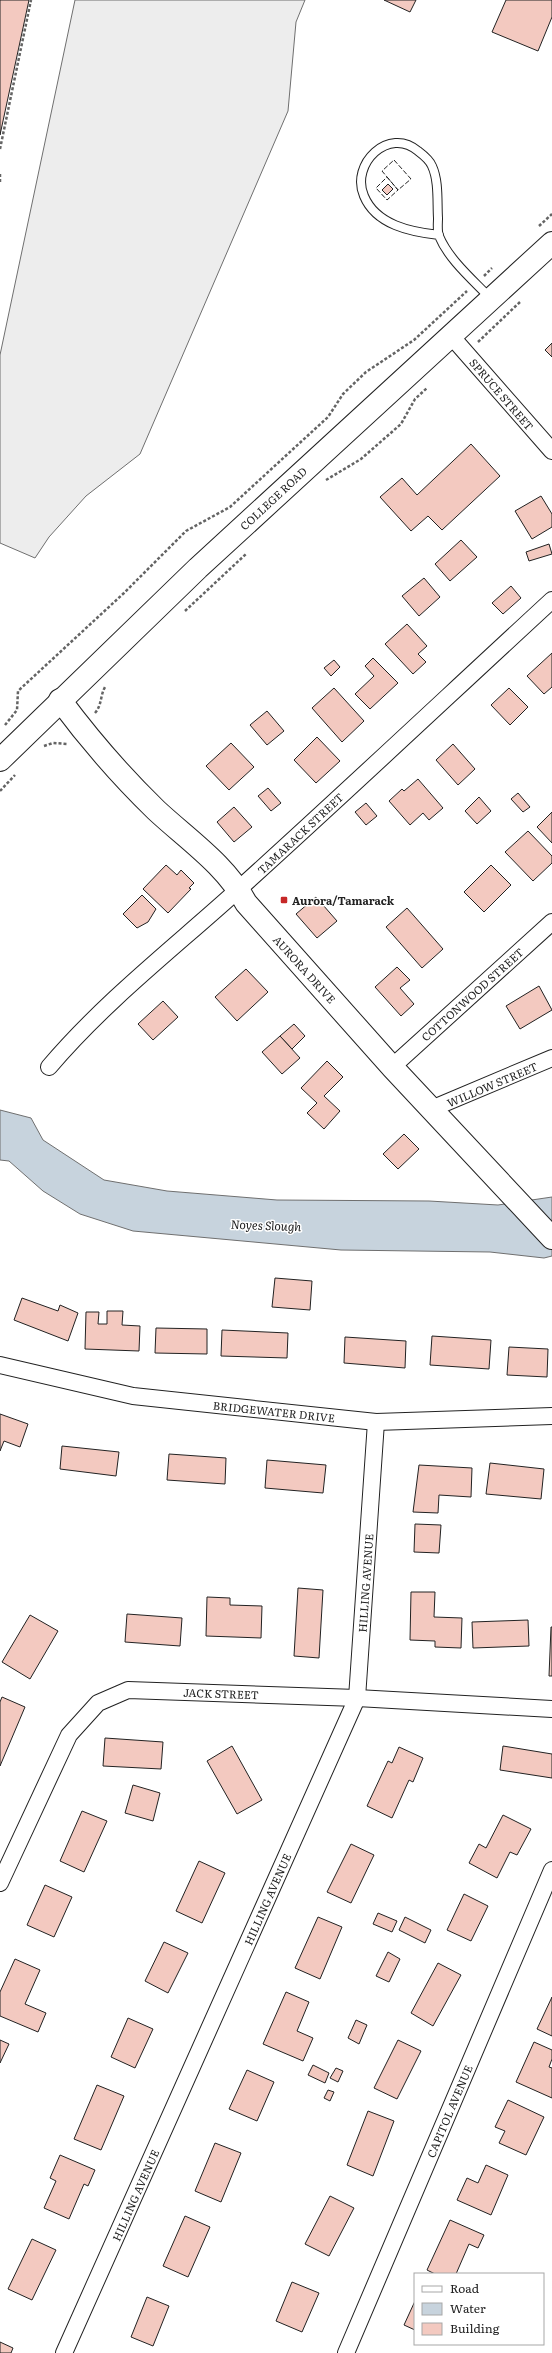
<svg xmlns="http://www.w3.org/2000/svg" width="552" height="2353" viewBox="0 0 552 2353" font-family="Literata,serif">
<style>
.parking{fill:#ededed;stroke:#6f6f6f}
.water{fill:#c7d3dd;stroke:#6f6f6f}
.building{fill:#f3c9c0;stroke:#222}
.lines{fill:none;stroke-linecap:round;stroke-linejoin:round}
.lane-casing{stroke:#222;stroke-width:10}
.street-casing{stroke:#222;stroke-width:18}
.secondary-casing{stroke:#222;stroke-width:24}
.primary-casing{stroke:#222;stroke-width:24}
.path{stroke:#646464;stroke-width:2.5;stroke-dasharray:3 2;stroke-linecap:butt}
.lane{stroke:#fff;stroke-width:8}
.street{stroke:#fff;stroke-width:16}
.secondary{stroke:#fff;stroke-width:22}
.primary{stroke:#fff;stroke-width:22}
.fence{stroke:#222;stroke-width:1;stroke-dasharray:5 2;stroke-linecap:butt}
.poi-dot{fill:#c62828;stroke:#fff;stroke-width:1.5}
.labels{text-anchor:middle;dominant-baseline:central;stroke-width:3;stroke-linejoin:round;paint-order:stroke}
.street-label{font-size:11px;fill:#222;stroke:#fff}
.poi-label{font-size:11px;font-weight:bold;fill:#222;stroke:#fff;text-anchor:start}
.water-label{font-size:12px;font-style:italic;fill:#222;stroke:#fff}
</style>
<rect width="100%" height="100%" fill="#fff"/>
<polygon class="parking" points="75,0 305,0 296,22 288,111 140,454 86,496 49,537 35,558 0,543 0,355"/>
<polygon class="water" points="0,1110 31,1118 43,1140 104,1180 167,1191 277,1200 429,1201 498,1205 552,1197 552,1256 544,1258 490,1252 341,1250 133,1231 80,1214 43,1191 9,1161 0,1160"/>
<g class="building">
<polygon points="0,0 29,0 0,135"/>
<polygon points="384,0 416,0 410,12"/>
<polygon points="506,0 552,0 552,17 538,51 492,32"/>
<polygon points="388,184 393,189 387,195 382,190"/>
<polygon points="552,343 552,357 545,350"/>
<polygon points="471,444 500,476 442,530 428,516 411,531 380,497 402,478 417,495"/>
<polygon points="541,496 552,514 552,527 532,539 515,511"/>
<polygon points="461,540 477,557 450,581 435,564"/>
<polygon points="549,544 552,554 529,561 526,552"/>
<polygon points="424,578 440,597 419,616 402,596"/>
<polygon points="511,586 521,598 503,614 492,603"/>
<polygon points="407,624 427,646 418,654 426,662 413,674 385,644"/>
<polygon points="552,653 552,687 544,694 527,676"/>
<polygon points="373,658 398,683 370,709 355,694 374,676 365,666"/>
<polygon points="334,660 340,667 331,676 324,668"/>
<polygon points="334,688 364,721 342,742 312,708"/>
<polygon points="509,688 528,707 510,725 491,705"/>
<polygon points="267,711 284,731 267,745 250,725"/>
<polygon points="317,737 340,761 316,783 294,760"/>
<polygon points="231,743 254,767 229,790 206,766"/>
<polygon points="453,744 475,769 458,785 436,760"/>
<polygon points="418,779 443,808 429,820 423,813 410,825 389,801 402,789 404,791"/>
<polygon points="268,788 281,803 271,811 258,796"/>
<polygon points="518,793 530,807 523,812 511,799"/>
<polygon points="479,797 491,811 477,824 465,811"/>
<polygon points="366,803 377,816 366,825 355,812"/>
<polygon points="234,807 252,827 234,842 217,822"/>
<polygon points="552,812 552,843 537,827"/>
<polygon points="528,831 552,856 552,863 533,881 505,852"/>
<polygon points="166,865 177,875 181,870 194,883 189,888 191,889 168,913 143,889"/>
<polygon points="491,865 511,885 484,912 464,892"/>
<polygon points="142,895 156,909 148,922 137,928 123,914"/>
<polygon points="316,897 337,921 317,938 296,914"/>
<polygon points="407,908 443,949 422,968 386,927"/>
<polygon points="397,967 410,980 400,988 414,1004 401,1016 375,987"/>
<polygon points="246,969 268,992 237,1021 215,997"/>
<polygon points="539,986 552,1010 520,1029 506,1006"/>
<polygon points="163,1001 178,1017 153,1040 138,1024"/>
<polygon points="294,1024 305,1036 292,1049 280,1036"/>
<polygon points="280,1036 300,1058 282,1074 262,1052"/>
<polygon points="327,1061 343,1077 324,1096 340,1111 324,1129 307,1113 317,1103 301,1088"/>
<polygon points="404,1134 419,1149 398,1169 383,1154"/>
<polygon points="275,1278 312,1281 310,1310 272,1307"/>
<polygon points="22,1298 58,1311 60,1305 78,1313 68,1341 14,1320"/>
<polygon points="107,1311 123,1311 122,1325 140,1326 139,1351 85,1349 86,1312 99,1312 98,1324 107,1324"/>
<polygon points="156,1328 207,1329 207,1354 155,1353"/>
<polygon points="222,1330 288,1333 287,1358 221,1356"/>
<polygon points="432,1336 491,1340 489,1369 430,1365"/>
<polygon points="345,1337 406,1341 405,1368 344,1363"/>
<polygon points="509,1347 548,1349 547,1377 507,1375"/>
<polygon points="0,1414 28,1424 20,1447 4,1441 0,1451"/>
<polygon points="62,1446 119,1452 116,1476 60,1469"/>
<polygon points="169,1454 226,1458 225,1484 167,1480"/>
<polygon points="267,1460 326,1465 323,1493 265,1488"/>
<polygon points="490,1463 544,1469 541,1499 486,1494"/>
<polygon points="419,1465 472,1468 471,1497 439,1495 438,1513 413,1512"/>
<polygon points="415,1524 441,1525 439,1553 414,1552"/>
<polygon points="298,1588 323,1590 319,1658 294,1656"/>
<polygon points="411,1592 435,1592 434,1617 462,1618 461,1648 435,1647 435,1641 410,1640"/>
<polygon points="207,1597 230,1598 230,1605 262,1606 261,1638 206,1636"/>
<polygon points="127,1614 182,1618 180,1646 125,1642"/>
<polygon points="30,1615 58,1631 30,1679 2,1662"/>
<polygon points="528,1620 529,1646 473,1648 472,1622"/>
<polygon points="551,1627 552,1627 552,1676 549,1676"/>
<polygon points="2,1697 25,1707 0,1766 0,1702"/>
<polygon points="105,1738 163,1742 161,1769 103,1766"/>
<polygon points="232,1746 262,1800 237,1814 207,1761"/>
<polygon points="503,1746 552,1754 552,1778 500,1770"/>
<polygon points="399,1747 423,1758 413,1782 409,1780 392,1818 367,1806 388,1761 392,1763"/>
<polygon points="133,1785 160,1793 153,1821 125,1813"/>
<polygon points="82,1811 107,1821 84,1872 60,1861"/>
<polygon points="503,1815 531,1829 517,1855 510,1852 497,1878 469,1863 479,1844 486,1848"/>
<polygon points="351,1844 374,1855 351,1903 327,1892"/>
<polygon points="199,1861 225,1873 202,1923 176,1911"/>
<polygon points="45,1885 72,1897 54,1937 27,1925"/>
<polygon points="464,1894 488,1906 471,1941 447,1930"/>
<polygon points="378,1913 397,1921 392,1932 373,1924"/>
<polygon points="318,1917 342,1927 320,1979 295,1968"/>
<polygon points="405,1917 431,1930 425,1943 399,1930"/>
<polygon points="164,1942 188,1953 168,1993 145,1981"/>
<polygon points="388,1952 400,1959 389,1982 376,1976"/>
<polygon points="15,1959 40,1970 25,2004 46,2013 38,2032 0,2016 0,1992"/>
<polygon points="438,1963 461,1975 433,2026 411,2013"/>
<polygon points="286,1992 309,2002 297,2031 313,2038 303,2061 263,2044"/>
<polygon points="552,1997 552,2036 537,2029"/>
<polygon points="128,2018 153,2029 135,2068 111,2057"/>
<polygon points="356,2020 367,2025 359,2044 348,2038"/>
<polygon points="0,2040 9,2044 0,2063"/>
<polygon points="398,2040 421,2051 397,2099 374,2088"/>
<polygon points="534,2042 552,2050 552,2059 549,2067 552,2068 552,2098 516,2082"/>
<polygon points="313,2065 329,2073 325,2083 308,2075"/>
<polygon points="336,2068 343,2071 338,2082 330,2078"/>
<polygon points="247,2070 274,2082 257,2121 229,2109"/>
<polygon points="97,2085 124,2096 101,2150 74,2139"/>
<polygon points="328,2090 334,2092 330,2101 324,2098"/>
<polygon points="508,2100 544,2117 526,2155 499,2143 505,2131 495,2127"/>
<polygon points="368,2111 394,2121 373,2176 347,2165"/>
<polygon points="215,2143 241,2153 221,2202 195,2191"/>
<polygon points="60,2155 95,2170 88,2186 84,2184 69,2219 44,2208 56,2181 50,2178"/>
<polygon points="486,2165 508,2175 491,2215 457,2200 467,2178 478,2183"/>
<polygon points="330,2196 354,2208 329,2256 305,2244"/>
<polygon points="185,2216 210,2227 188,2277 163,2266"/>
<polygon points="450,2220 484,2235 478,2248 469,2244 456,2274 435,2274 427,2270"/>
<polygon points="32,2239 56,2250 32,2300 8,2289"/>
<polygon points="292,2282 319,2293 302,2332 276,2321"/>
<polygon points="147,2297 169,2306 153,2346 131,2337"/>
<polygon points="415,2301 415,2330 404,2325"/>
<polygon points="0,2342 13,2348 11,2353 0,2353"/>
</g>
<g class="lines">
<g class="lane-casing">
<path id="lane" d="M439 235C411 232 376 225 364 196 350 164 389 126 418 151 422 154 430 161 432 166 439 181 437 202 438 218 438 223 437 231 439 236 449 260 473 280 491 299"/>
</g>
<g class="street-casing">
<g id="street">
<polyline points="452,337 552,451"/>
<path d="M49 1067C106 1000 175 947 240 888 345 793 448 696 552 600"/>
<polyline points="392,1067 552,922"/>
<polyline points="431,1109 552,1058"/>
<polyline points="0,1365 133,1396 376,1422 552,1416"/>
<polyline points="0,1883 69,1735 98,1703 128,1690 357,1698 552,1709"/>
<polyline points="64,2353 357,1698 376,1422"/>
<polyline points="346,2353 552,1870"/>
</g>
</g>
<g class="secondary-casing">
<path id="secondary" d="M60 700C89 739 121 776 156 810 187 839 226 865 246 903L392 1067 552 1238"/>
</g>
<g class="primary-casing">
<polyline id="primary" points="0,760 198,568 552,243"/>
</g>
<g class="path">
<polyline points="0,149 31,0"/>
<polyline points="0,174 0,182"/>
<polyline points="539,226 552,214"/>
<polyline points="484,276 492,268"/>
<polyline points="478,342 521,301"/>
<polyline points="326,480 361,459 401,424 415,399 427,388"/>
<polyline points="185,611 246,554"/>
<path d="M95 713C102 705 100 696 105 687"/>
<polyline points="5,725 17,710 18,691 124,593 186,531 230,507 328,417 343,394 366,372 414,340 467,291"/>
<polyline points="44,746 53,743 68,744"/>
<polyline points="0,791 15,775"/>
</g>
<use href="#lane" class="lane"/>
<use href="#street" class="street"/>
<use href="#secondary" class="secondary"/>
<use href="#primary" class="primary"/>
<g class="fence">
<polygon points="394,160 411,179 398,190 382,171"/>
<polygon points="387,177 398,190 387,200 376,188"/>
</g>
</g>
<rect class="poi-dot" x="280" y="896" width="8" height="8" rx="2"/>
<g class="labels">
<g class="street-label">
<text transform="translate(502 394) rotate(49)">SPRUCE STREET</text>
<text transform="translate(273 498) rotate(-43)">COLLEGE ROAD</text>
<text transform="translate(300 833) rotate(-43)">TAMARACK STREET</text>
<text transform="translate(305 969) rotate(48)">AURORA DRIVE</text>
<text transform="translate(472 994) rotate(-42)">COTTONWOOD STREET</text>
<text transform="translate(492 1084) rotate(-23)">WILLOW STREET</text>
<text transform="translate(274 1411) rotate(6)">BRIDGEWATER DRIVE</text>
<text transform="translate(365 1583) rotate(-86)">HILLING AVENUE</text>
<text transform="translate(221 1693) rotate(2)">JACK STREET</text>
<text transform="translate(267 1899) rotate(-66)">HILLING AVENUE</text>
<text transform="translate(449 2111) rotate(-67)">CAPITOL AVENUE</text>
<text transform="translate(135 2195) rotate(-66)">HILLING AVENUE</text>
</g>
<g class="poi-label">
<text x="292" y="900">Aurora/Tamarack</text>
</g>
<g class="water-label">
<text transform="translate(266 1225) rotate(2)">Noyes Slough</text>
</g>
</g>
<rect x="414" y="2273" width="130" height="72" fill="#ffffff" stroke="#a7a7a7"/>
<rect x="422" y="2286" width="20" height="6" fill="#ffffff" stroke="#a7a7a7"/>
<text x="450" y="2293" font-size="12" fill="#222222">Road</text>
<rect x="422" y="2303" width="20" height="12" fill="#c7d3dd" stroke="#a7a7a7"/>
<text x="450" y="2313" font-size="12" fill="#222222">Water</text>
<rect x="422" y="2323" width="20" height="12" fill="#f3c9c0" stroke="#a7a7a7"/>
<text x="450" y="2333" font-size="12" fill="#222222">Building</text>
</svg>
